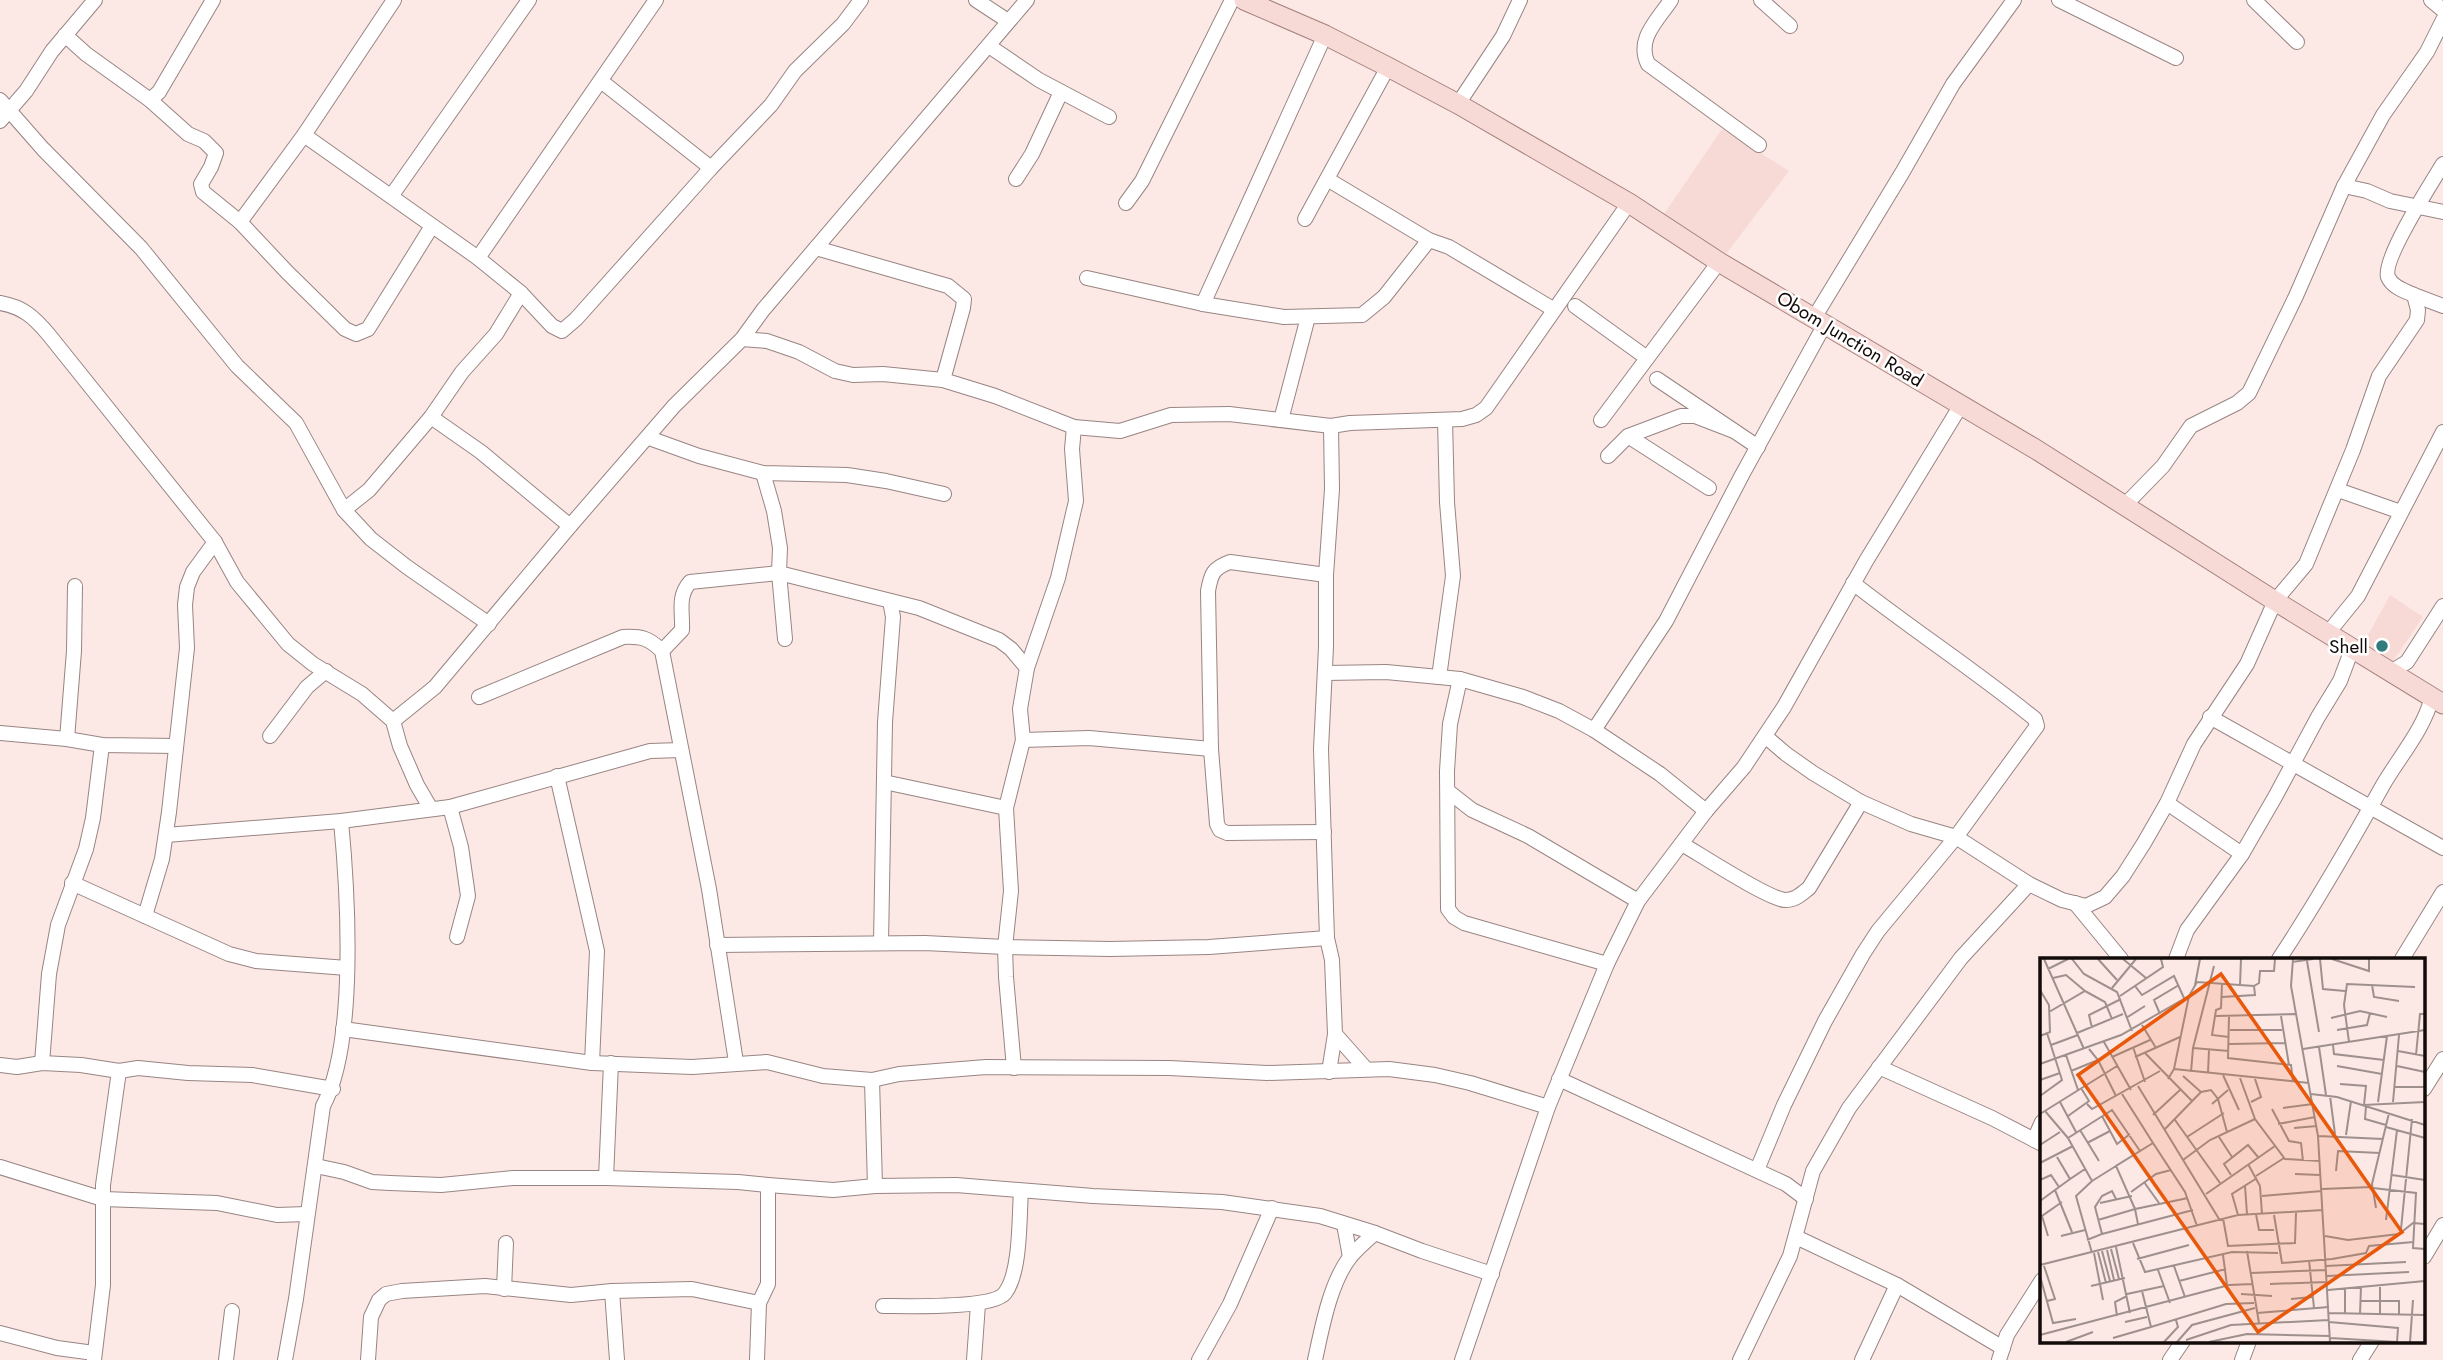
<svg xmlns="http://www.w3.org/2000/svg" width="2443" height="1360" viewBox="0 0 2443 1360" font-family="Jost,sans-serif">
<style>
.built{fill:#f7dad6}
.lines{fill:none;stroke-linecap:round;stroke-linejoin:round}
.minor-casing{stroke:#988583;stroke-width:16}
.major-casing{stroke:#a3817c;stroke-width:21}
.minor{stroke:#fff;stroke-width:14}
.major{stroke:#f7d9d6;stroke-width:19}
.poi-dot{fill:#327b7d;stroke:#fff;stroke-width:2.5}
.labels{text-anchor:middle;dominant-baseline:central;stroke-width:5;stroke-linejoin:round;paint-order:stroke}
.street-label{font-size:19px;fill:#120b0a;stroke:#fff}
.poi-label{font-size:19px;fill:#120b0a;stroke:#fff;text-anchor:end}
.inset-road{fill:none;stroke:#9e908d;stroke-width:2}
.view{fill:#e8590c;fill-opacity:0.15;stroke:#e8590c;stroke-width:3.5}
.inset-edge{fill:none;stroke:#120b0a;stroke-width:3.5}
</style>
<rect width="100%" height="100%" fill="#fce8e5"/>
<g class="built">
<polygon points="1722,129 1789,171 1723,258 1662,217"/>
<polygon points="2390,595 2423,617 2389,667 2360,650"/>
</g>
<g class="lines">
<g class="minor-casing">
<g id="minor">
<polyline points="976,0 1008,21"/>
<path d="M1671 0C1657 21 1636 39 1648 64L1759 145"/>
<polyline points="1761,0 1790,26"/>
<polyline points="2059,0 2176,58"/>
<polyline points="2254,0 2297,42"/>
<polyline points="2431,0 2443,10"/>
<polyline points="65,35 86,54 150,100 188,134 204,141 216,153 211,167 201,184 203,192 240,222 287,272 345,329 356,334 368,329 432,226"/>
<polyline points="989,46 1039,80 1109,117"/>
<polyline points="601,81 711,168"/>
<polyline points="0,100 43,149 141,248 237,366 296,423 344,510 371,539 407,567 489,624"/>
<polyline points="150,100 159,92 213,0"/>
<polyline points="1458,104 1503,36 1520,0"/>
<polyline points="0,121 26,91 52,51 95,0"/>
<polyline points="304,135 478,258 521,293 552,326 562,331 576,319 711,168 771,105 795,71 843,24 861,0"/>
<polyline points="1016,179 1032,154 1061,92"/>
<polyline points="1327,179 1429,240"/>
<polyline points="2344,186 2367,191 2390,201 2443,212"/>
<polyline points="392,195 529,0"/>
<polyline points="1126,203 1142,181 1232,0"/>
<polyline points="1305,219 1388,67"/>
<polyline points="240,222 304,135 394,0"/>
<polyline points="816,248 948,286 964,299 963,308 943,380"/>
<polyline points="478,258 656,0"/>
<polyline points="1087,278 1203,304 1284,317 1362,315 1384,297 1429,240 1449,247 1553,309"/>
<polyline points="2414,295 2443,306"/>
<path d="M0 303C23 307 34 317 49 335L215 542 237 582 288 644 313 664 362 694 393 721 400 746 417 785 431 809"/>
<polyline points="1203,304 1325,35"/>
<polyline points="1575,306 1647,358"/>
<polyline points="1814,318 1902,173 1953,84 2014,0"/>
<polyline points="742,339 767,341 799,352 835,371 853,375 883,374 943,380 995,396 1074,427 1120,431 1171,415 1229,414 1331,426 1350,423 1462,419 1476,415 1486,408 1629,203"/>
<polyline points="1657,379 1758,447"/>
<polyline points="431,417 481,452 570,526"/>
<polyline points="1281,420 1308,317"/>
<polyline points="1601,420 1719,262"/>
<polyline points="1628,436 1709,488"/>
<polyline points="649,438 699,456 763,473 847,475 886,481 944,494"/>
<polyline points="1608,456 1628,436 1681,416 1695,416 1734,431"/>
<polyline points="763,473 774,511 780,548 779,573 785,639"/>
<polyline points="2338,490 2401,512"/>
<polyline points="2125,505 2163,466 2191,426 2237,403 2249,393 2296,296 2344,186 2383,115 2427,52 2443,20"/>
<polyline points="344,510 369,490 431,417 462,372 496,334 521,293"/>
<polyline points="2328,633 2358,596 2443,432"/>
<path d="M662 651 682 630C683 612 677 597 690 582L779 573 919 608 999 640 1011 649 1027 668"/>
<polyline points="2392,671 2407,662 2443,606"/>
<polyline points="1325,673 1386,672 1460,679 1523,697 1559,711 1594,730 1660,774 1706,811"/>
<polyline points="1439,677 1453,576 1447,502 1445,420"/>
<polyline points="1460,679 1450,724 1447,771 1448,909 1454,917 1464,923 1607,964"/>
<path d="M479 697 623 637C641 636 649 638 662 651L709 889 736 1062"/>
<polyline points="2210,717 2443,848"/>
<polyline points="393,721 435,687 570,526 674,406 742,339 763,310 1027,0"/>
<polyline points="1594,730 1666,621 1742,475 1825,324"/>
<polyline points="0,733 67,739 102,745 176,746"/>
<polyline points="270,736 307,687 326,671"/>
<path d="M1765 736 1786 754 1813 773 1861 802 1911 824 1956 837 2029 884 2062 900 2086 906 2105 897 2123 876 2144 843 2167 803 2194 744 2247 664 2275 601 2306 564 2353 450 2379 376 2417 320 2418 310 2414 295C2405 291 2392 287 2388 277 2382 260 2432 182 2443 164"/>
<polyline points="67,739 74,651 75,586"/>
<polyline points="1023,740 1089,738 1211,749"/>
<polyline points="557,776 597,951 592,1063"/>
<polyline points="884,782 1006,808"/>
<polyline points="1449,792 1472,810 1528,836 1638,901"/>
<polyline points="2167,803 2242,854"/>
<polyline points="450,807 461,847 468,896 457,937"/>
<path d="M1324 832 1227 833 1220 830 1217 824 1211 749 1208 591C1211 574 1213 568 1230 562L1326 575"/>
<polyline points="166,835 341,821 450,807 650,751 681,750"/>
<path d="M1682 844C1701 855 1768 899 1785 900 1796 900 1801 894 1809 888L1861 802"/>
<polyline points="72,883 229,954 256,961 347,968"/>
<polyline points="2075,903 2121,959"/>
<polyline points="145,916 162,859 169,812 187,648 185,605 187,587 193,572 215,542"/>
<polyline points="881,943 885,722 893,617 890,601"/>
<polyline points="717,945 925,943 1005,947 1110,949 1209,947 1327,938"/>
<polyline points="2176,959 2187,930 2242,854 2275,797 2318,717 2340,681 2352,649"/>
<path d="M2279 959C2316 903 2350 844 2383 785 2400 756 2424 729 2432 697"/>
<polyline points="2402,959 2443,892"/>
<polyline points="343,1029 592,1063 692,1067 767,1062 823,1076 872,1080 899,1074 986,1067 1169,1068 1267,1073 1389,1069 1435,1075 1470,1083 1548,1107"/>
<polyline points="1335,1034 1366,1069"/>
<polyline points="42,1063 49,974 58,925 86,849 93,818 102,745"/>
<polyline points="0,1065 17,1067 42,1063 81,1065 119,1071 138,1068 188,1073 252,1075 333,1089"/>
<polyline points="1879,1067 1992,1118 2042,1144"/>
<polyline points="1014,1068 1006,977 1005,947 1011,891 1006,808 1023,740 1020,709 1027,668 1058,578 1076,501 1072,449 1074,427"/>
<polyline points="1329,1072 1335,1034 1332,960 1327,938 1326,908 1321,749 1326,647 1326,575 1332,489 1331,426"/>
<polyline points="1559,1079 1786,1184 1806,1199"/>
<polyline points="872,1080 875,1186"/>
<polyline points="2424,1089 2443,1059"/>
<polyline points="2034,1140 2042,1122"/>
<polyline points="316,1166 344,1172 372,1182 390,1183 441,1185 513,1178 606,1178 738,1182 768,1185 768,1284 759,1303 757,1360"/>
<polyline points="0,1167 103,1199 217,1203 277,1215 307,1214"/>
<path d="M1757 1170 1784 1105 1825 1021 1863 954 1878 931 1956 837 2037 726 2035 719C1976 671 1913 630 1853 583"/>
<polyline points="606,1178 611,1063"/>
<polyline points="768,1185 833,1190 875,1186 956,1185 1093,1196 1222,1202 1320,1216 1375,1233 1422,1251 1492,1274"/>
<polyline points="1344,1224 1350,1257"/>
<polyline points="1796,1237 1897,1285 2003,1348"/>
<polyline points="2424,1257 2443,1225"/>
<polyline points="504,1289 506,1243"/>
<polyline points="612,1291 617,1360"/>
<path d="M883 1306C906 1306 993 1309 1005 1293 1021 1272 1019 1218 1021 1191"/>
<polyline points="0,1333 57,1348 94,1353"/>
<polyline points="94,1360 103,1285 103,1185 119,1071"/>
<polyline points="226,1360 232,1311"/>
<path d="M285 1360 296 1299 323 1106C357 1043 348 894 341 821"/>
<polyline points="368,1360 371,1317 379,1300 386,1294 402,1291 485,1286 571,1295 612,1291 692,1289 759,1303"/>
<polyline points="974,1360 978,1304"/>
<polyline points="1199,1360 1230,1304 1272,1208"/>
<path d="M1315 1360C1322 1328 1330 1282 1351 1256 1358 1248 1367 1240 1375 1233"/>
<polyline points="1462,1360 1548,1107 1607,964 1638,901 1706,811 1744,767 1784,707 1866,561 1958,410 1956,401"/>
<polyline points="1740,1360 1790,1256 1813,1171 1849,1108 1961,958 2029,884"/>
<polyline points="1862,1360 1897,1285"/>
<polyline points="1999,1360 2007,1335 2042,1280"/>
<polyline points="2170,1360 2183,1341"/>
<polyline points="2242,1360 2249,1341"/>
<polyline points="2360,1360 2372,1341"/>
</g>
</g>
<g class="major-casing">
<polyline id="major" points="1244,0 1325,35 1388,67 1458,104 1629,203 1719,262 2037,450 2275,601 2443,704"/>
</g>
<use href="#minor" class="minor"/>
<use href="#major" class="major"/>
</g>
<circle class="poi-dot" cx="2382" cy="646" r="7"/>
<g class="labels">
<g class="street-label">
<text transform="translate(1850 339) rotate(31)">Obom Junction Road</text>
</g>
<g class="poi-label">
<text x="2368" y="646">Shell</text>
</g>
</g>
<g transform="translate(2040 958)">
<rect width="385" height="385" fill="#fce8e5"/>
<path class="inset-road" d="M4 1 44 91M32 1 44 16 77 34 92 73M58 1 77 22M83 1 106 20M253 1 251 28 278 178 290 384M280 1 283 31 305 33M292 1 329 13V1M267 3 279 74M252 4 273 1M8 11 28 1M13 20 26 17 45 33M182 26 181 50 176 52 172 77 189 79M155 27 160 1M200 27 201 1M332 27 334 39 359 43M95 28 102 37 134 18 144 40M72 30 96 1M0 32 9 47 10 74 0 78M80 38 123 9 121 1M182 39 215 37 214 28M9 54 45 33 65 44 72 61M120 56 114 42 139 27M176 58 257 56M189 58 188 100 251 107 253 124M241 58 249 107M86 60 105 48M291 60 320 53 347 59M102 67 116 90M52 70 49 57 81 41M190 72H242M297 72 327 67 330 55M37 75 83 56M64 84 91 132M309 84 304 47 307 26 375 29M189 86 245 85M11 87 38 77M293 87 294 96 344 102M93 89 105 124M279 89 286 137M153 90 189 93M263 91 385 72M358 93 385 98M105 95 152 143M26 97 38 132M376 97 380 56H385M72 99 110 82M95 99 140 79M58 102 76 138M0 106 81 77 149 38M297 108 342 116M357 108 385 114M134 111 269 125M31 113 58 102 49 91M151 114 153 90 174 8M168 115 169 92M183 117 199 152M200 120 215 161 245 201 280 203M128 121 134 111 149 38 157 24 214 28 219 25 220 13H234L235 1M0 122 20 115M300 126 326 128 324 147 385 144M98 128 179 261M354 129H385M161 134 171 132 178 141 187 174M82 136 113 185 76 208 95 251 148 240M271 136 297 139 385 167M0 138 22 122 7 75M290 138 295 176M20 144 36 174M211 144 221 139 215 121M338 144 347 78M353 144 359 77M47 146 52 151 120 113M172 146 188 132M326 148 325 161 346 167M243 150 273 146M232 151 249 183 261 185 263 203M5 153 28 180M0 156 77 108M113 157 140 132M28 158 49 143 41 130M62 158 77 186 90 176M135 162 180 225M238 166 275 159M346 169 385 180M254 170 277 168M40 172 59 203M124 172 161 134 143 118M306 177 311 143M278 178 343 181M147 179 184 155M179 179 192 199M47 185 70 173M113 185 145 234 157 268M0 187 20 174M17 199 30 221 45 211M143 202 170 182 215 161M0 205 33 188M208 206 220 228 222 256M296 213 298 193 340 195M255 216 280 217M191 217 184 206 208 187 218 199M352 217 385 222M216 218 244 200M0 222 11 217 19 229M52 223 76 208M104 224 119 245M205 228 207 256M333 230 376 235 373 290 385 291M282 231 332 229M15 232 32 274M91 234 116 216 131 212M166 236 235 188M222 238 282 233M0 243 30 221M60 245 92 238M336 250 332 226 349 155M216 256 219 272H234M198 257 192 236 217 220M234 257 242 305 292 301 326 295 329 288 373 284M183 260 188 288M58 262 95 251 98 266M346 262 357 172M361 271 372 161M62 276 153 252M8 278 2 258 22 244M21 278 45 272M285 278 308 282 359 276 373 265 385 266M47 282 62 276 55 249 62 238 72 233 76 241M93 285 105 314 192 294 238 295M187 288 255 285 256 255M76 289 90 355M71 291 79 321M67 292 74 322M62 293 70 323M207 293 219 365M58 294 66 325M52 295 36 238 52 223 28 180 72 152 100 193M54 295 63 342M183 297 187 327M97 301 149 287M269 302 274 350M0 307 198 257 283 252M4 308 15 341 7 343M134 308 145 339M286 308 366 304M118 312 130 345M211 315 286 312M0 318 13 365 36 361M287 318 369 314M139 323 186 311M230 326 287 324M51 328 85 320M288 332 385 323M102 333 111 369 186 346 214 345M87 336 124 328M201 336 232 338M251 341 272 339M321 343H359V357M217 355 289 349M289 355 385 357M305 356V331M320 356 321 329M340 357V327M77 358 75 344 87 338M85 364 107 359M289 364 358 370 357 384 290 380M0 377 189 327 213 326M73 380 111 369M146 382 191 367 289 362M26 384 53 374M124 384 138 369 136 362M137 384 152 367 215 350M169 384 207 376 290 378M370 384 373 342"/>
<path class="view" d="M181 16 362 274 218 374 38 117Z"/>
<rect width="385" height="385" class="inset-edge"/>
</g>
</svg>
